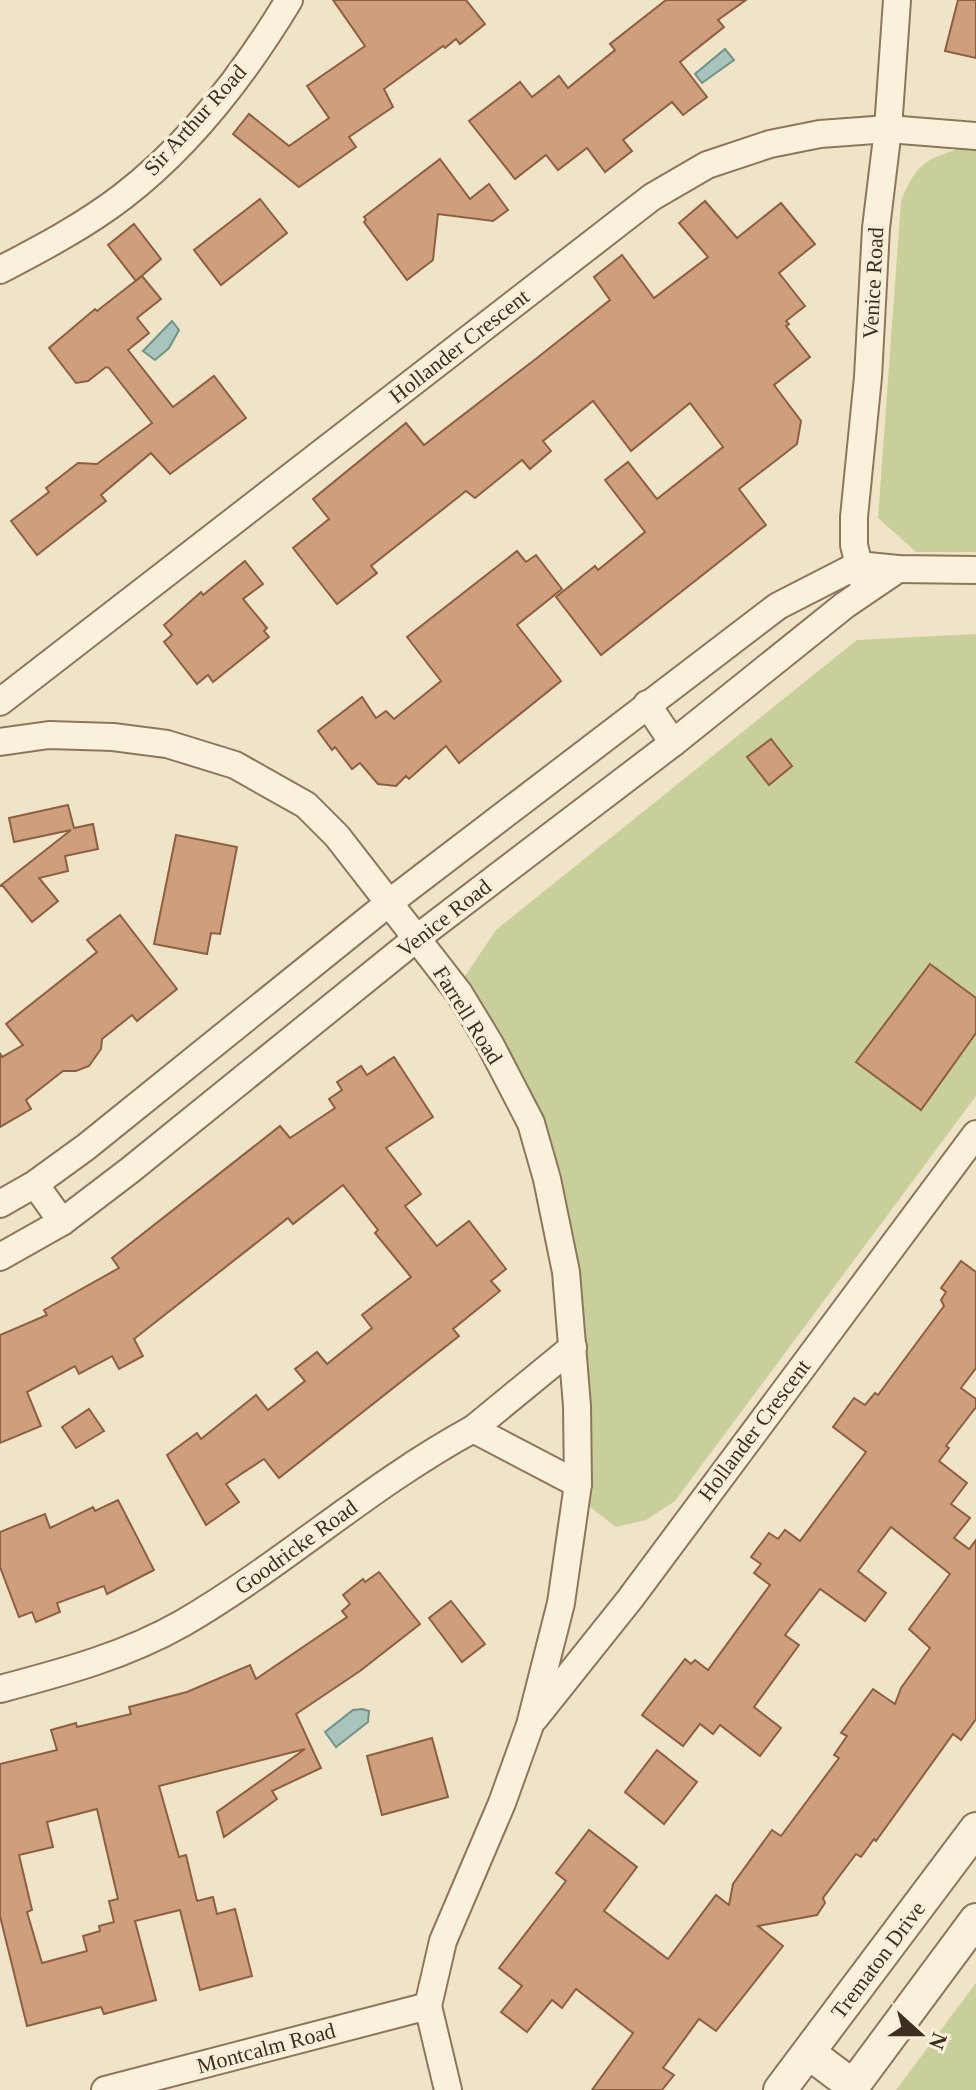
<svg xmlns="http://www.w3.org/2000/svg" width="976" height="2090" viewBox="0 0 976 2090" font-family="'Times New Roman',serif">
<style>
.green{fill:#c9cf9b}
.water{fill:#a9c4bc;stroke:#6f938a;stroke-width:2}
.building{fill:#cf9f7d;stroke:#8d5f41;stroke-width:2;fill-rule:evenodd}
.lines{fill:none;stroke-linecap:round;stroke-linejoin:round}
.minor-casing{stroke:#8d765c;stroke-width:30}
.tertiary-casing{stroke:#8d765c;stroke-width:36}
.minor{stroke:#faf1dc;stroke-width:26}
.tertiary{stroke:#faf1dc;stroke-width:32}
.labels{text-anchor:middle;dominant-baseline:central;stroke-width:7;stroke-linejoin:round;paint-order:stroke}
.street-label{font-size:22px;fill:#3d2e20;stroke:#f7eed8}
</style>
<rect width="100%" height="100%" fill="#f0e4c8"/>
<g class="green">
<path d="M961 148 976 150V552H916L878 518 901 201C916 164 924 160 961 148Z"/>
<polygon points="976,634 976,1096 675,1501 646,1520 616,1527 590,1507 574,1464 547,1175 463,979 496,930 857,640"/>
<polygon points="976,1983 976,2090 896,2090"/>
</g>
<g class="water">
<polygon points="725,49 734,60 702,83 695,74"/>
<polygon points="172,321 179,330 169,348 155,360 143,351"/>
<polygon points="362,1709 369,1711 368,1722 336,1747 325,1732 353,1710"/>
</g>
<g class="building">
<polygon points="333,0 466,0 485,24 460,44 456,39 445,48 443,46 384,89 393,107 349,137 356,147 299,187 233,134 249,114 289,146 329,118 307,86 365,46"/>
<polygon points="666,0 746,0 718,20 724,27 680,62 707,97 683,115 672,102 623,140 632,151 605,172 587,148 558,170 546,155 515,179 469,121 520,82 532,97 559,76 568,88 615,50 610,44"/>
<polygon points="958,0 976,0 976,58 945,51"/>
<polygon points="440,159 470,199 489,184 508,210 493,221 438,214 433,260 407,280 364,222 366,220 364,217"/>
<polygon points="260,199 287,233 221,285 194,250"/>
<polygon points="705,201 737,238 781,203 815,244 779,273 805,306 786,321 789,324 786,326 810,357 774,385 801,421 797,444 739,489 766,525 601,655 556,597 595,566 598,570 645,532 605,480 628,462 657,499 723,447 690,403 631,451 593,401 543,441 551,451 530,469 522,460 475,498 466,491 371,566 377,573 337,604 293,548 329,519 313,499 406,423 424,445 537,358 610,300 594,277 622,255 654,298 708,257 679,223"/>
<polygon points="134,224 161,259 136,281 108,245"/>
<polygon points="142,276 161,299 137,318 149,333 128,350 173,407 214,376 246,418 170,474 151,453 101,495 106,501 37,555 11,521 49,492 46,488 78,463 97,464 152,423 109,368 106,367 88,381 76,383 49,348 95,309 97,311"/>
<polygon points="517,551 526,562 536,555 562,589 517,625 561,681 459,763 446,746 409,779 406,776 396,786 378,784 360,763 352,769 335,747 332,750 318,731 362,697 376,718 386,711 394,719 441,681 407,637"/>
<polygon points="245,561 263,584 243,599 267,628 264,631 269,637 213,682 208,675 197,684 164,642 172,635 164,625 201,592 203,595"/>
<polygon points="771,739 792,766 769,785 747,757"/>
<polygon points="68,805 74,828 93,824 98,849 65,856 68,871 39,878 58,901 32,922 3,886 0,886 71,830 14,842 9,818"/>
<polygon points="176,835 237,847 220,934 211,933 207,954 154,944"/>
<polygon points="120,915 177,989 137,1021 132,1015 102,1039 101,1049 89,1066 76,1071 63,1071 26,1100 31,1109 0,1127 0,1053 2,1057 23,1045 6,1024 97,952 87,940"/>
<polygon points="930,964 976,998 976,1033 921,1110 856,1062"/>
<polygon points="394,1057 433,1117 386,1148 421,1194 405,1206 437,1246 469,1221 506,1269 491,1281 500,1291 453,1329 459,1336 279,1478 264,1459 226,1484 239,1502 206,1525 167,1455 197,1433 201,1439 256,1395 268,1410 305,1381 295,1369 317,1352 327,1364 372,1328 362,1315 411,1277 375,1233 378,1230 343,1185 293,1224 288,1218 134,1339 143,1356 119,1369 112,1356 79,1374 75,1366 27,1392 41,1426 0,1443 0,1335 47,1315 44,1310 119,1268 112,1258 280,1126 290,1138 335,1108 329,1099 342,1090 337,1082 361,1066 367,1075"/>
<polygon points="961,1261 976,1272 976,1368 961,1388 976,1399 976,1407 946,1446 949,1448 939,1461 967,1483 951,1504 970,1518 954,1538 969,1549 976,1540 976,1719 961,1740 953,1734 876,1841 874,1839 861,1857 856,1854 823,1898 825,1903 817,1915 758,1926 783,1946 716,2031 699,2019 663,2068 674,2075 662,2090 592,2090 633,2033 576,1989 562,2008 552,2000 527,2032 501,2012 522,1986 499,1968 566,1881 556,1873 589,1830 637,1867 604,1911 668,1959 716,1895 729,1905 733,1884 772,1830 781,1836 839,1758 834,1755 847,1736 841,1733 873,1689 895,1704 901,1688 930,1648 909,1629 950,1574 891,1527 858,1571 886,1593 865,1621 820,1589 785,1635 799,1645 754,1707 781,1728 760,1756 720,1725 713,1734 700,1724 683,1746 642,1715 685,1659 691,1664 695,1660 708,1670 770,1585 754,1573 761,1564 751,1557 769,1533 778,1539 785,1530 800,1541 866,1452 833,1427 854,1398 865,1405 875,1393 878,1395 944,1306 941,1300 946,1292 941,1288"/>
<polygon points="89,1409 104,1431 76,1448 62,1427"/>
<polygon points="118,1500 154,1570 107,1594 104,1586 57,1603 60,1612 36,1622 32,1612 19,1617 0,1567 0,1532 45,1514 50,1528 93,1507 95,1511"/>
<path d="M379 1572 420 1624 360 1671 296 1714 321 1768 272 1791 277 1799 224 1837 217 1812 305 1749 159 1786 179 1857 186 1855 197 1901 213 1897 217 1914 235 1909 252 1976 200 1990 180 1910 135 1921 156 2000 104 2014 101 2007 27 2026 0 1916V1764L57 1750 51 1730 76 1723 77 1727 131 1714 129 1707 187 1692 250 1665 256 1679 347 1617 342 1611 350 1604 343 1595 363 1579 365 1582ZM97 1809 118 1899 109 1901 114 1922 99 1926 100 1931 83 1936 87 1951 42 1963 27 1912 32 1910 19 1855 53 1847 47 1822Z"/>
<polygon points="451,1601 485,1644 462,1662 429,1618"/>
<polygon points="432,1738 448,1797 382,1815 367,1756"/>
<polygon points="657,1750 697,1782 664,1824 625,1792"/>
</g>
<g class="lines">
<g class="minor-casing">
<g id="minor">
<path d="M0 270C42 248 84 226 122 197 190 145 245 73 289 0"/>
<polyline points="863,582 854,545 854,517 868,377 876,228 888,129 897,0"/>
<polyline points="0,702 652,197 707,165 770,144 820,134 888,129 976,136"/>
<polyline points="647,704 673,743"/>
<polyline points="0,742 49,735 113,737 167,744 235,765 306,805 337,836 459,993 490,1044 531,1123 547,1179 566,1272 577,1406 578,1484 561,1603 530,1725 502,1803 443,1941 428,2006 448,2090"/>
<polyline points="35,1184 62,1222"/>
<polyline points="0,1204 35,1184 86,1147 390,902 778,606 858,565 898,569 976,570"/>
<polyline points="0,1257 62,1222 129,1171 417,938 673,743 845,605 898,569"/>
<polyline points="473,1429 573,1347"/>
<path d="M0 1689C64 1672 125 1656 183 1623 284 1564 370 1485 473 1429L578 1484"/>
<polyline points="535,1718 630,1599 976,1134"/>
<polyline points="105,2090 428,2006"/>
</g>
</g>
<g class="tertiary-casing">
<g id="tertiary">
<polyline points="809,2053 853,2086"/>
<polyline points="780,2090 976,1829"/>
<polyline points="850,2090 976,1920"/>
</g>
</g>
<use href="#minor" class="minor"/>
<use href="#tertiary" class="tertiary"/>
</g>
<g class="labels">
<g class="street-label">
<text transform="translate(195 120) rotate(-48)">Sir Arthur Road</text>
<text transform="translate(873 283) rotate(-87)">Venice Road</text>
<text transform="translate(459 346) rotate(-38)">Hollander Crescent</text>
<text transform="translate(444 918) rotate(-38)">Venice Road</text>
<text transform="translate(468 1015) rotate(58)">Farrell Road</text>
<text transform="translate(754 1430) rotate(-53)">Hollander Crescent</text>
<text transform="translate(296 1547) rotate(-36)">Goodricke Road</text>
<text transform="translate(878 1960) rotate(-53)">Trematon Drive</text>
<text transform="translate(266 2048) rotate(-15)">Montcalm Road</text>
</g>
</g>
<g transform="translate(920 2034) rotate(111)" stroke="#f7eed8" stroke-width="6" paint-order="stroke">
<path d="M0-6L14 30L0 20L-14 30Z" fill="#3d2e20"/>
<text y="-12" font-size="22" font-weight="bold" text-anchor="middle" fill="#3d2e20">N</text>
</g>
</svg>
